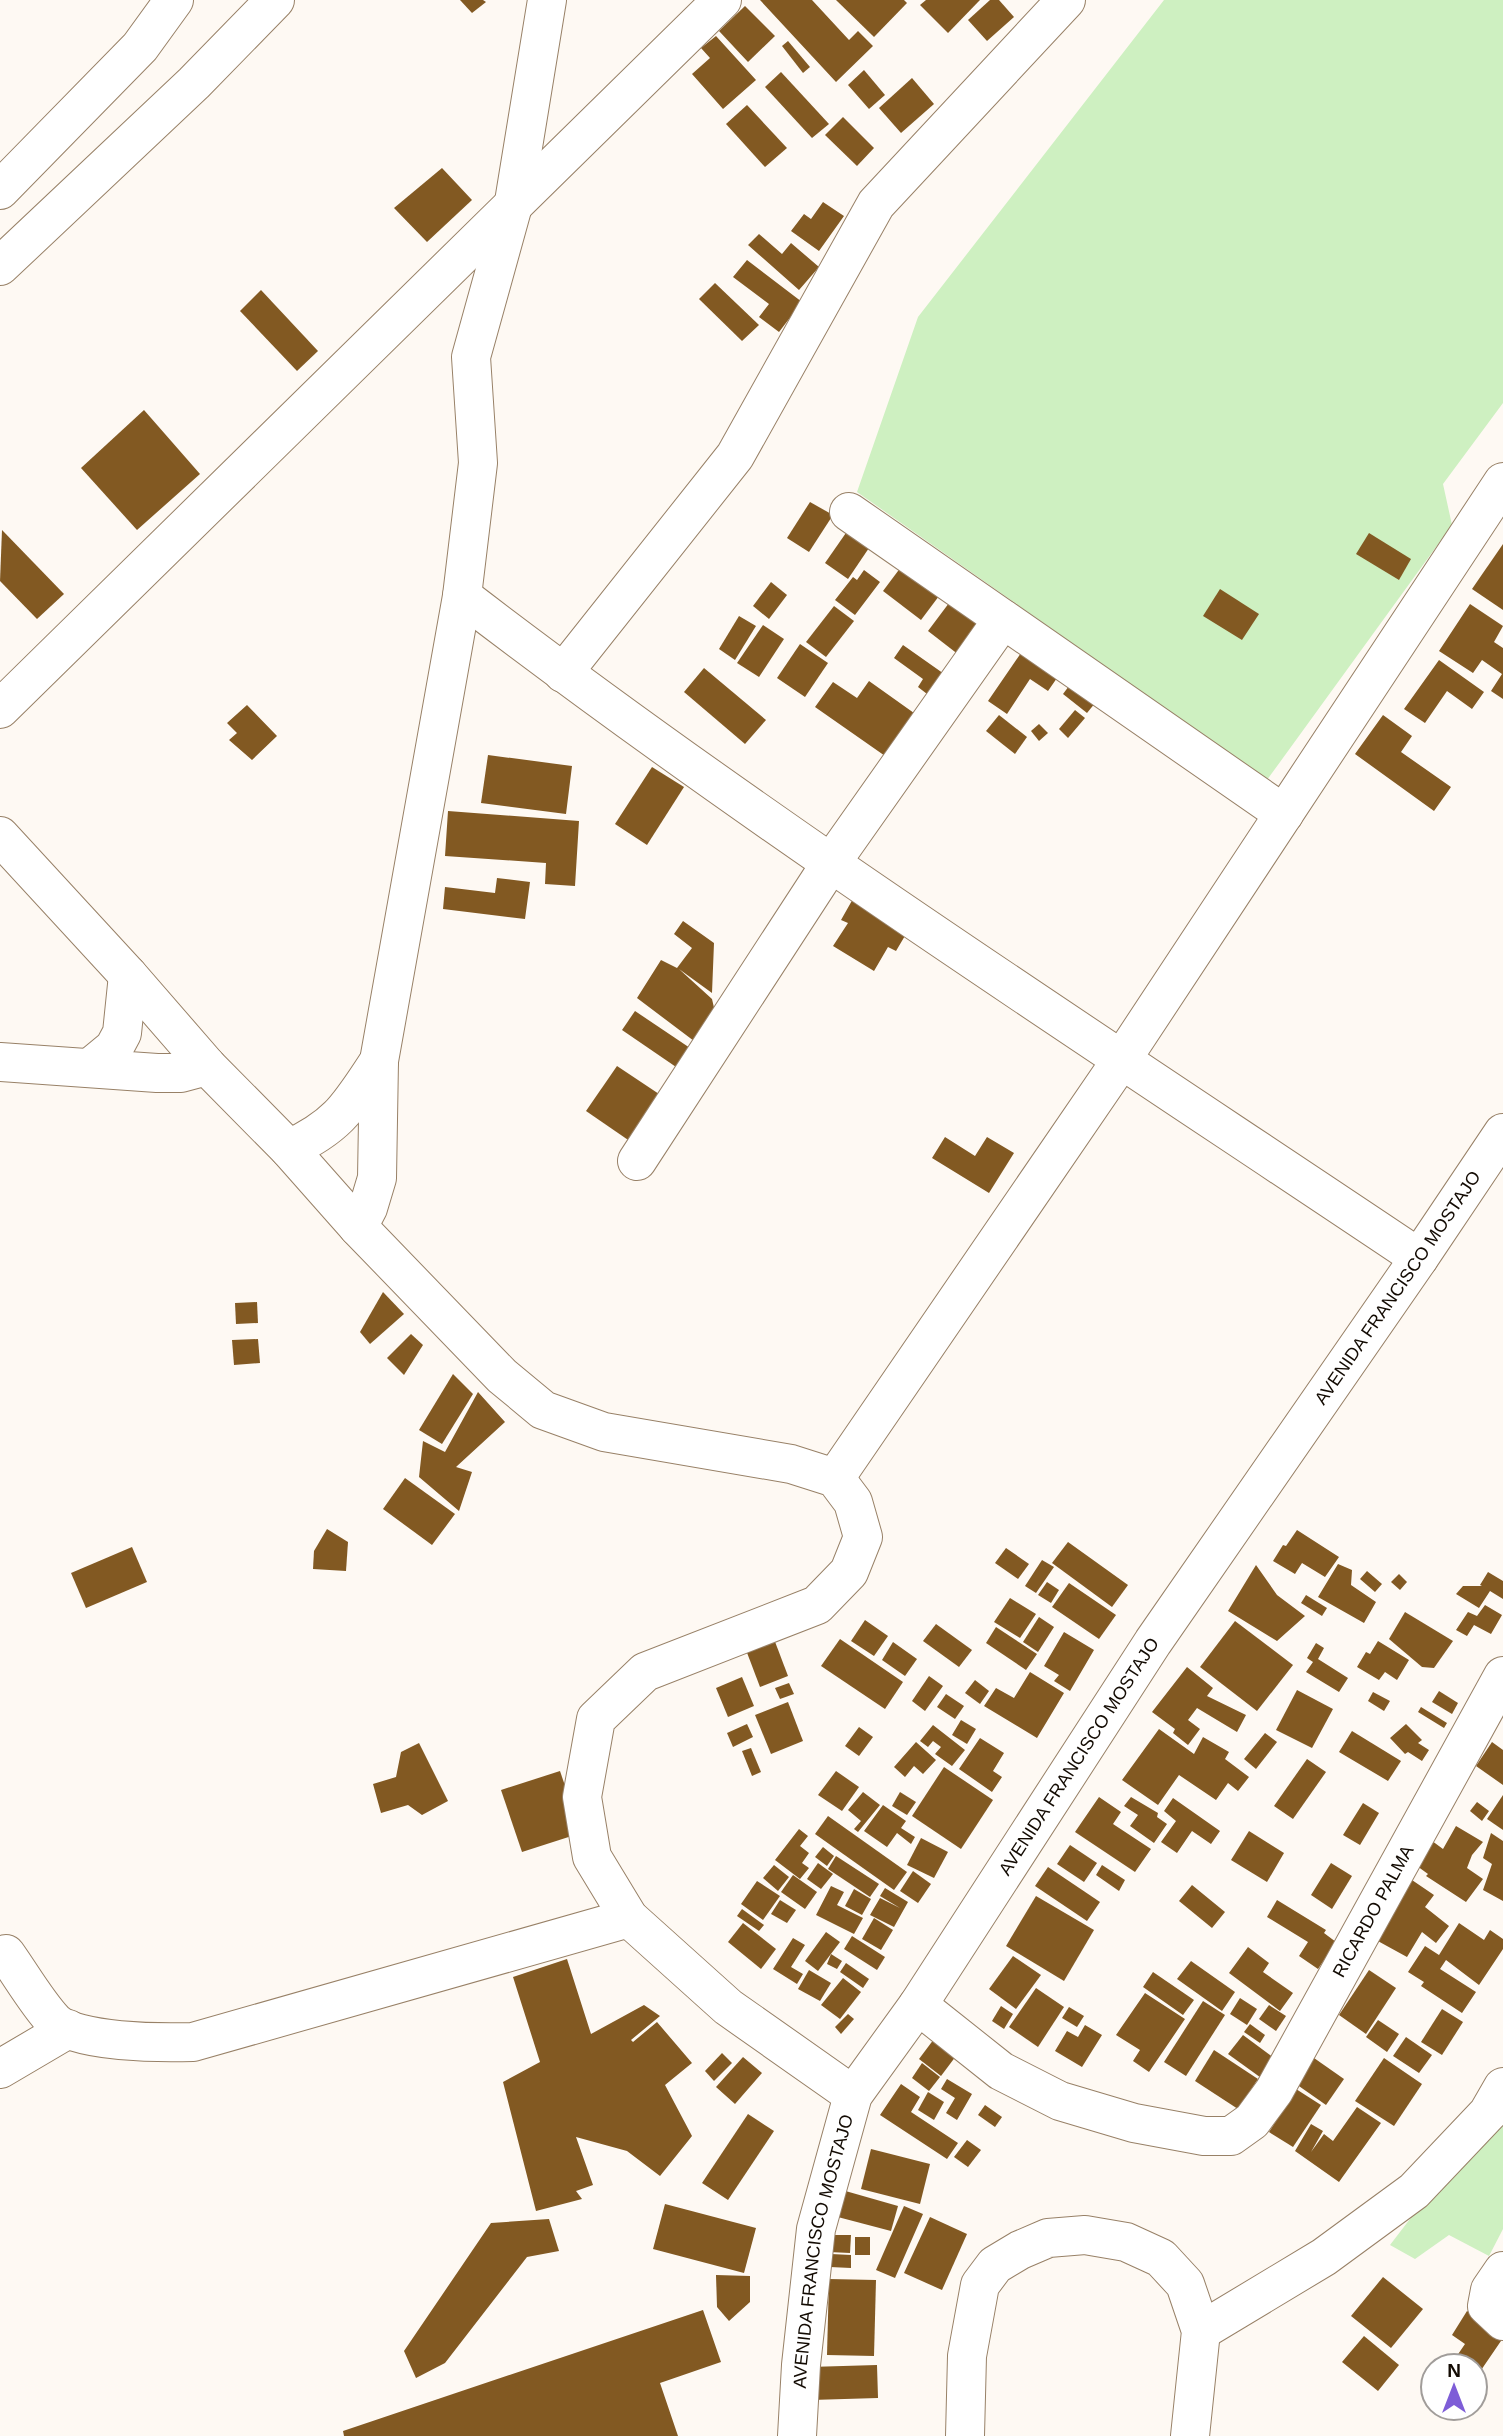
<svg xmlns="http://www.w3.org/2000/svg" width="1503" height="2436" viewBox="0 0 1503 2436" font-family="Arial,sans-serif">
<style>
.green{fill:#cef0c1}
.building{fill:#825922}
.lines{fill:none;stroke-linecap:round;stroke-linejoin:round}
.minor-casing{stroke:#988167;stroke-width:40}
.minor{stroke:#fff;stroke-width:38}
.labels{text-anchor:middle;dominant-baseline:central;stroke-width:6;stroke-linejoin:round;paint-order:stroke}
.street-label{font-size:18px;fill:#130b03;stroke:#fff}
</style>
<rect width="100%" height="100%" fill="#fef9f3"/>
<g class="green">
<polygon points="1164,0 1503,0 1503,403 1443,484 1452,525 1267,780 857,492 918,317"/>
<polygon points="1503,2090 1503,2229 1489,2256 1449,2235 1415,2259 1390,2245 1486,2120"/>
</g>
<g class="building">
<polygon points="460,0 483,0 486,2 472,13"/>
<polygon points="760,0 812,0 849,40 858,31 873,46 836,82"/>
<polygon points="836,0 904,0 907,3 874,37"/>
<polygon points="926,0 980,0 948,33 920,5"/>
<polygon points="990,0 999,0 1014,17 987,41 968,20"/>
<polygon points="745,6 775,36 748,62 719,31"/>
<polygon points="716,36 756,80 723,109 692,74 710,58 701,48"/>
<polygon points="788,41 810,67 803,73 782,46"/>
<polygon points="864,70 885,95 869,109 848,85"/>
<polygon points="781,72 829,124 812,138 765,87"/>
<polygon points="912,78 934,104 901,133 879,108"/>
<polygon points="747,105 787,148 765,167 726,124"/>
<polygon points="843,117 874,148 857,166 825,135"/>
<polygon points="442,168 472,200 427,242 394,208"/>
<polygon points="823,202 844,216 819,251 791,231 804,214 811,219"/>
<polygon points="759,234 782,254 791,243 819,267 799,290 748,245"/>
<polygon points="747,260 802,302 779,332 759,317 769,304 733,277"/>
<polygon points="715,283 759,325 742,341 699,299"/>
<polygon points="261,290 318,351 297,371 240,311"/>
<polygon points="144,410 200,474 137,530 81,468"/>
<polygon points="810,502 833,515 809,552 787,538"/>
<polygon points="2,530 64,594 37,619 0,581"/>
<polygon points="848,530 871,545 848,579 825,563"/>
<polygon points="1369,533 1411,559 1399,580 1356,554"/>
<polygon points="1503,544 1503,610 1472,589"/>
<polygon points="901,567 939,596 921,620 883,591"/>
<polygon points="864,570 880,582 855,615 835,600 853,577 857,580"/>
<polygon points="771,582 787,595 769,619 753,606"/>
<polygon points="1220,589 1259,614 1242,640 1203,616"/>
<polygon points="955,595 986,619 959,655 928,631"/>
<polygon points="1470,604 1503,626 1494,642 1503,648 1503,699 1491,691 1502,674 1482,660 1473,673 1439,651"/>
<polygon points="834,606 854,621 826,657 806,642"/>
<polygon points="739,616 756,626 735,660 719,649"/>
<polygon points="763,625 784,639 759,677 737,663"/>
<polygon points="800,644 828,663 805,697 777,678"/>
<polygon points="903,645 947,676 931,697 918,687 923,679 894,658"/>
<polygon points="1021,653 1057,678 1048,691 1030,679 1007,714 988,701"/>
<polygon points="1439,660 1484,692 1472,709 1447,691 1425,723 1404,709"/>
<polygon points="704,668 766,720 745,744 684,692"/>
<polygon points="1075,678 1100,697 1087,713 1063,694"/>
<polygon points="869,681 928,723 898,765 815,707 833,682 857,698"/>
<polygon points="247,705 277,736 252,760 229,740 237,733 227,723"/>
<polygon points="1075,710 1085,718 1068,738 1059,729"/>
<polygon points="999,715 1027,737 1015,754 986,731"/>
<polygon points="1383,715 1412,736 1401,752 1451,787 1434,811 1355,754"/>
<polygon points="1039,724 1048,733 1039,741 1031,731"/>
<polygon points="488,755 572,766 566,814 481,803"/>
<polygon points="652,767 684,787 647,845 615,824"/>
<polygon points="448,811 579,821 575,886 545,884 546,863 445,856"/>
<polygon points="497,878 530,882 525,919 443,909 445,887 495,893"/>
<polygon points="854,897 909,929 896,951 888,947 874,971 833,946 848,923 841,920"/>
<polygon points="683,921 714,943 712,993 679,969 712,999 715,1012 694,1041 637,998 661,960 677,968 692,948 674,934"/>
<polygon points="635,1011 693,1050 679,1069 622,1030"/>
<polygon points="617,1066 665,1098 634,1144 586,1111"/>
<polygon points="945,1137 975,1156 987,1137 1014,1153 989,1193 932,1158"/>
<polygon points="383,1292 404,1314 370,1344 360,1332"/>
<polygon points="257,1302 258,1323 236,1324 235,1303"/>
<polygon points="411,1334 423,1345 404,1375 387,1358"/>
<polygon points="258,1339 260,1363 234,1365 232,1340"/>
<polygon points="453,1374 473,1394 442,1444 419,1430"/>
<polygon points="478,1392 505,1422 456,1467 472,1472 459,1511 419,1477 423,1441 445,1452"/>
<polygon points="405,1478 455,1514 432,1545 383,1509"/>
<polygon points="327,1529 348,1542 346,1571 313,1569 314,1551"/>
<polygon points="1297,1530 1339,1557 1325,1577 1302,1563 1295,1574 1273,1561 1283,1545 1286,1546"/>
<polygon points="1068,1542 1128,1585 1112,1607 1052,1563"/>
<polygon points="132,1547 147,1582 86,1608 71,1573"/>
<polygon points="1006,1548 1029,1564 1018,1579 995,1563"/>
<polygon points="1042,1560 1054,1567 1036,1593 1025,1586"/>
<polygon points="1338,1564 1352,1570 1351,1585 1376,1602 1364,1623 1318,1597"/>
<polygon points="1256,1565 1277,1595 1305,1616 1277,1641 1228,1611"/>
<polygon points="1367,1571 1382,1584 1375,1592 1360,1579"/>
<polygon points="1488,1572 1503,1581 1503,1599 1490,1591 1479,1608 1456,1594 1463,1586 1482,1586 1480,1585"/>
<polygon points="1399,1574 1407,1582 1400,1590 1391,1582"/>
<polygon points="1047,1582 1059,1590 1051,1603 1038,1595"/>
<polygon points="1069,1583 1116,1615 1099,1639 1052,1607"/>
<polygon points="1306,1595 1327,1608 1322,1616 1301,1603"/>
<polygon points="1010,1598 1036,1614 1020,1638 994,1622"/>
<polygon points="1485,1605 1502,1615 1491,1634 1474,1625 1467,1636 1456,1630 1468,1612 1477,1616"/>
<polygon points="1405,1612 1453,1641 1434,1668 1422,1667 1389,1639"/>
<polygon points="1039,1617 1054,1627 1038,1652 1023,1642"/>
<polygon points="865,1620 888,1636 874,1656 851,1641"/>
<polygon points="1235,1621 1293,1665 1257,1711 1200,1667"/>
<polygon points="936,1624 972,1650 959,1667 923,1641"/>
<polygon points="996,1627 1037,1654 1026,1670 986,1643"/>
<polygon points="1064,1632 1094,1650 1070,1691 1054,1681 1059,1675 1044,1666"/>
<polygon points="774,1639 788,1676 760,1687 746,1650"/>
<polygon points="840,1639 903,1682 885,1709 821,1666"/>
<polygon points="1378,1641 1409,1660 1397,1680 1385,1672 1379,1680 1357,1667 1366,1652 1370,1654"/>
<polygon points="893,1642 917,1659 905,1676 882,1660"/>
<polygon points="1316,1643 1324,1648 1318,1659 1348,1678 1339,1692 1306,1672 1313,1662 1307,1658"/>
<polygon points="1187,1667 1213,1688 1207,1696 1246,1715 1237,1732 1197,1708 1188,1720 1200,1729 1188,1745 1173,1733 1175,1729 1152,1712"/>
<polygon points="1030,1672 1064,1693 1037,1738 984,1706 996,1688 1014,1698"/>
<polygon points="929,1676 943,1686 925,1711 912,1701"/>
<polygon points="742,1677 754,1706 728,1717 716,1688"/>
<polygon points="975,1680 989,1691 980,1704 965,1693"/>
<polygon points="789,1683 794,1694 780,1699 775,1688"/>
<polygon points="1297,1690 1333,1709 1312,1748 1276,1730"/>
<polygon points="1439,1691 1458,1703 1452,1714 1432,1702"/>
<polygon points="1373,1692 1390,1701 1384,1711 1368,1701"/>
<polygon points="946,1694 964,1706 955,1719 937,1707"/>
<polygon points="788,1702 803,1741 771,1754 755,1715"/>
<polygon points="1421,1707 1447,1723 1444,1728 1418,1712"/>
<polygon points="961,1720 976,1729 967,1744 952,1735"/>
<polygon points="747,1724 753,1737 733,1747 727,1733"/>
<polygon points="1406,1724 1422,1740 1418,1743 1429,1750 1422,1761 1408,1752 1405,1754 1390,1738"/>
<polygon points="933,1725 965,1750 952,1766 935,1754 941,1747 933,1741 928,1747 920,1741"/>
<polygon points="859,1727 873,1737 859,1756 845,1746"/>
<polygon points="1159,1729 1194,1754 1203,1737 1229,1752 1225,1759 1249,1777 1238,1791 1228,1783 1216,1800 1179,1775 1158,1805 1122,1780"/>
<polygon points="1352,1731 1401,1761 1388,1781 1339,1752"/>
<polygon points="1265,1733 1277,1742 1256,1769 1244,1759"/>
<polygon points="980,1738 1004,1753 993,1771 1002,1777 992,1792 959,1769"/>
<polygon points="916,1742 936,1760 923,1774 914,1766 905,1777 894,1767"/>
<polygon points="1492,1742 1503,1750 1503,1785 1476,1766"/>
<polygon points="419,1743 448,1801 422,1815 408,1805 381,1813 373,1784 396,1777 401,1752"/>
<polygon points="751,1748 761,1772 752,1776 742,1751"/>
<polygon points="1307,1759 1326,1772 1293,1819 1274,1806"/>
<polygon points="944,1767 993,1800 961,1849 912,1816"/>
<polygon points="560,1771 581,1833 522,1852 501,1790"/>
<polygon points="836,1771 859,1787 842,1811 818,1795"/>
<polygon points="863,1792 880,1805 858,1832 854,1829 861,1821 848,1810"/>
<polygon points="900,1792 916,1802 907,1815 892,1806"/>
<polygon points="1503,1795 1503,1830 1487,1819"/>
<polygon points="1099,1797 1121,1812 1113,1824 1151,1849 1135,1872 1075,1832"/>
<polygon points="1131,1797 1158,1813 1157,1817 1167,1824 1154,1843 1130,1826 1138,1815 1124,1806"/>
<polygon points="1173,1798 1220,1831 1211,1844 1192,1831 1177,1853 1161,1842 1176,1821 1164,1811"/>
<polygon points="1477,1802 1489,1811 1482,1821 1470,1811"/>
<polygon points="1363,1803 1379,1813 1360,1845 1343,1835"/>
<polygon points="883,1805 906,1821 901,1828 915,1837 911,1844 897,1833 887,1847 864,1831"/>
<polygon points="828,1816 907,1872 894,1890 815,1834"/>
<polygon points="1456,1826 1483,1842 1472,1855 1467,1868 1483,1879 1466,1902 1426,1876 1428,1874 1406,1858 1424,1835 1443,1849"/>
<polygon points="799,1829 808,1836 800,1846 809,1853 802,1863 809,1868 800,1879 775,1860"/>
<polygon points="1249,1831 1284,1853 1267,1882 1231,1860"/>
<polygon points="1491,1833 1503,1841 1503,1901 1483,1890 1492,1864 1483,1858"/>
<polygon points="921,1838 948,1852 934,1878 907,1865"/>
<polygon points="1070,1845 1097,1863 1084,1882 1057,1864"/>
<polygon points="823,1847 834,1856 827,1866 815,1857"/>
<polygon points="836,1856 879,1884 870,1897 828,1869"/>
<polygon points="818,1863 833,1874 821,1889 807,1879"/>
<polygon points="1331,1863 1352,1876 1332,1909 1311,1895"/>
<polygon points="774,1865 789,1877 778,1891 763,1878"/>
<polygon points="1102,1865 1125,1880 1119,1891 1096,1875"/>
<polygon points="1048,1867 1100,1902 1087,1921 1035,1886"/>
<polygon points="913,1871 931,1884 918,1903 900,1891"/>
<polygon points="793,1875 817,1892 805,1909 781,1892"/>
<polygon points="1409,1878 1434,1895 1425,1907 1449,1926 1436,1943 1422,1932 1407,1957 1376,1940"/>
<polygon points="757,1881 780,1896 763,1920 741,1904"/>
<polygon points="1192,1885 1225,1912 1212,1928 1179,1901"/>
<polygon points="831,1886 844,1892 837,1905 863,1918 854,1934 816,1915"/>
<polygon points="885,1888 908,1902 894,1927 870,1915 880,1898 900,1908 880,1896"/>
<polygon points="854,1889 871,1899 862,1915 845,1906"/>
<polygon points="1036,1896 1094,1930 1064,1981 1006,1946"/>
<polygon points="780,1900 796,1910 787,1923 771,1914"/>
<polygon points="1277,1900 1326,1930 1324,1933 1336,1942 1318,1969 1299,1956 1308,1942 1267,1917"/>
<polygon points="742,1909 764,1925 759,1931 737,1916"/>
<polygon points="874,1918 893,1930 881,1950 862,1939"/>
<polygon points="743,1923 776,1949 761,1969 728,1942"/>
<polygon points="1459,1923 1484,1940 1490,1930 1503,1939 1503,1949 1479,1985 1446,1960 1440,1969 1476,1992 1462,2013 1421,1986 1424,1982 1408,1972 1425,1946 1439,1955"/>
<polygon points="826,1932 840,1942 818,1971 805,1961"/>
<polygon points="852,1936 885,1957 877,1970 844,1949"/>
<polygon points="793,1938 805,1945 791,1967 803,1974 797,1984 773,1969"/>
<polygon points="1248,1947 1269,1963 1263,1972 1293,1993 1280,2011 1229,1973"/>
<polygon points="831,1954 842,1961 837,1969 827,1964"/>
<polygon points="1013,1956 1041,1975 1016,2009 989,1989"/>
<polygon points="567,1959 591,2034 644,2005 660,2016 631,2040 633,2042 657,2022 692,2063 665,2085 692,2136 660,2176 627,2151 576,2137 593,2185 576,2191 582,2199 536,2211 503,2082 540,2062 513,1977"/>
<polygon points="1191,1961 1235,1992 1222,2011 1177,1979"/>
<polygon points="846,1963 869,1979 863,1988 840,1972"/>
<polygon points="809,1970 831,1983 820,2001 798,1989"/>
<polygon points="1369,1970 1396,1988 1366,2034 1339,2015"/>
<polygon points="1153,1972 1194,2000 1183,2015 1143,1987"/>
<polygon points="843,1978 861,1992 840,2019 821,2005"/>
<polygon points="1036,1988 1064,2007 1038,2047 1009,2027"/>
<polygon points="1145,1993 1185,2019 1149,2072 1133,2061 1140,2050 1116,2035"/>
<polygon points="1240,1998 1257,2009 1247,2025 1230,2014"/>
<polygon points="1203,2001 1225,2015 1186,2076 1164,2062"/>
<polygon points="1269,2005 1286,2016 1276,2031 1259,2019"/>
<polygon points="1001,2006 1013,2014 1004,2029 992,2021"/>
<polygon points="1069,2007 1084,2016 1077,2027 1062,2018"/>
<polygon points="1442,2009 1463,2022 1442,2055 1421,2042"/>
<polygon points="848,2014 854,2019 841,2034 835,2027"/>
<polygon points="1378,2020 1399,2034 1387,2052 1366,2037"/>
<polygon points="1250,2024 1265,2035 1260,2043 1244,2032"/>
<polygon points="1085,2025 1102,2035 1082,2067 1055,2051 1067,2031 1078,2037"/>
<polygon points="1243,2035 1278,2061 1264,2080 1228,2054"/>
<polygon points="1406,2037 1432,2055 1419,2073 1393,2056"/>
<polygon points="934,2039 956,2056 941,2076 919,2059"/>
<polygon points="1214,2050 1258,2079 1238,2109 1195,2081"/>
<polygon points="722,2053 732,2063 714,2081 705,2071"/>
<polygon points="743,2057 762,2073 735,2104 716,2087"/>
<polygon points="1314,2058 1344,2079 1326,2105 1296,2084"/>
<polygon points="1384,2058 1422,2084 1394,2126 1355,2101"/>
<polygon points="922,2063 940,2077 929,2091 912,2078"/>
<polygon points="947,2079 972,2094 957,2120 946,2113 955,2098 941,2089"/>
<polygon points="901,2084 920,2097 911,2112 958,2143 947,2159 880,2115"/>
<polygon points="1296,2089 1321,2105 1293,2147 1269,2132"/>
<polygon points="928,2092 944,2102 934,2120 918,2110"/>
<polygon points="985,2105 1002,2117 995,2127 978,2115"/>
<polygon points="1357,2107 1381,2123 1339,2182 1295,2151 1311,2124 1323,2131 1311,2152 1324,2134 1333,2141"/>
<polygon points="748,2114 774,2131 728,2200 702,2183"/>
<polygon points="967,2140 981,2150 968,2167 954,2157"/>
<polygon points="871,2149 930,2164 920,2204 861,2189"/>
<polygon points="842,2190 898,2206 891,2231 834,2216"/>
<polygon points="665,2204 756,2228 744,2273 653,2249"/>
<polygon points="904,2206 923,2214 895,2278 876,2270"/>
<polygon points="930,2217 967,2234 942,2290 904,2273"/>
<polygon points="549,2219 559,2251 527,2257 445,2363 416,2378 404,2351 491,2223"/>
<polygon points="830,2235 851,2235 850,2253 829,2252"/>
<rect x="855" y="2237" width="15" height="18"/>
<polygon points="831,2254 851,2255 851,2268 830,2267"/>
<polygon points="716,2275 750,2276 750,2302 729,2321 717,2307"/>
<polygon points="1383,2277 1423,2309 1391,2348 1351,2316"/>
<polygon points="829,2279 876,2280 874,2356 827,2355"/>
<polygon points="703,2310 721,2362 660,2383 678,2436 344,2436 343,2431"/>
<polygon points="1467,2311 1503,2334 1503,2338 1475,2379 1475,2366 1450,2366 1465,2344 1452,2335"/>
<polygon points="1364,2336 1399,2365 1378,2391 1342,2362"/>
<polygon points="877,2365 878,2398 811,2400 809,2367"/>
</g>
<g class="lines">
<g class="minor-casing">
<g id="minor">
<polyline points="0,190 140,47 174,0"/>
<polyline points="0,266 194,83 275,0"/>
<polyline points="849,512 1284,814"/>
<path d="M462 596C770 832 1097 1042 1419 1258"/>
<polyline points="563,673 735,456 876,204 1066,0"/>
<polyline points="0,709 722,0"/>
<polyline points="0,836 128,975 207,1066 289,1149 358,1227 502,1376 543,1410 604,1432 791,1464 835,1478 853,1502 863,1537 849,1572 817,1605 645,1672 596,1719 582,1797 592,1857 629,1918 728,2007 853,2095"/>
<polyline points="0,1062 157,1073 181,1073 207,1066"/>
<polyline points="91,1067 114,1048 122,1033 128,975"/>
<path d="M289 1149C340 1125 349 1106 379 1061"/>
<polyline points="637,1161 831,863 1003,619"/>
<polyline points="358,1227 368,1208 377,1178 379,1061 462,596 478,463 471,357 514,202 547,0"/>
<polyline points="835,1478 1122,1059 1503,482"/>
<path d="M6 1954C21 1975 37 2003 54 2021 75 2043 163 2043 193 2042L629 1918"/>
<path id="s1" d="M918 2005 1001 2071 1060 2101 1134 2123 1204 2136H1231L1252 2121 1274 2091 1503 1676"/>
<polyline points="0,2069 68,2029"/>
<polyline points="1503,2271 1490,2290 1487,2306 1503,2321"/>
<polyline points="1201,2331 1324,2257 1414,2191 1488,2113 1503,2087"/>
<path id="s2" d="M797 2436 801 2365 816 2229 853 2095 918 2005 1153 1642 1419 1258 1503 1133"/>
<polyline points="965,2436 967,2356 980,2285 995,2265 1020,2250 1048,2238 1085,2235 1126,2242 1161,2258 1185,2284 1201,2331 1190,2436"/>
</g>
</g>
<use href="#minor" class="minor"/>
</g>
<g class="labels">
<g class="street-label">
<text stroke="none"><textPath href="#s2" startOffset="1321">AVENIDA FRANCISCO MOSTAJO</textPath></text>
<text stroke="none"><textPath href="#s2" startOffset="754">AVENIDA FRANCISCO MOSTAJO</textPath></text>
<text stroke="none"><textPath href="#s1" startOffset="616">RICARDO PALMA</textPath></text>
<text stroke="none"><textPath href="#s2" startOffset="187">AVENIDA FRANCISCO MOSTAJO</textPath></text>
</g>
</g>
<g transform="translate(1454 2387)"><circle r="33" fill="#ffffff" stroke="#a19d9a" stroke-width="2"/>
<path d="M0-5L12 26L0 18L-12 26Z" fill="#7e5dd7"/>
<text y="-10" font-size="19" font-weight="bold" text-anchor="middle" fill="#130b03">N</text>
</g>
</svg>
